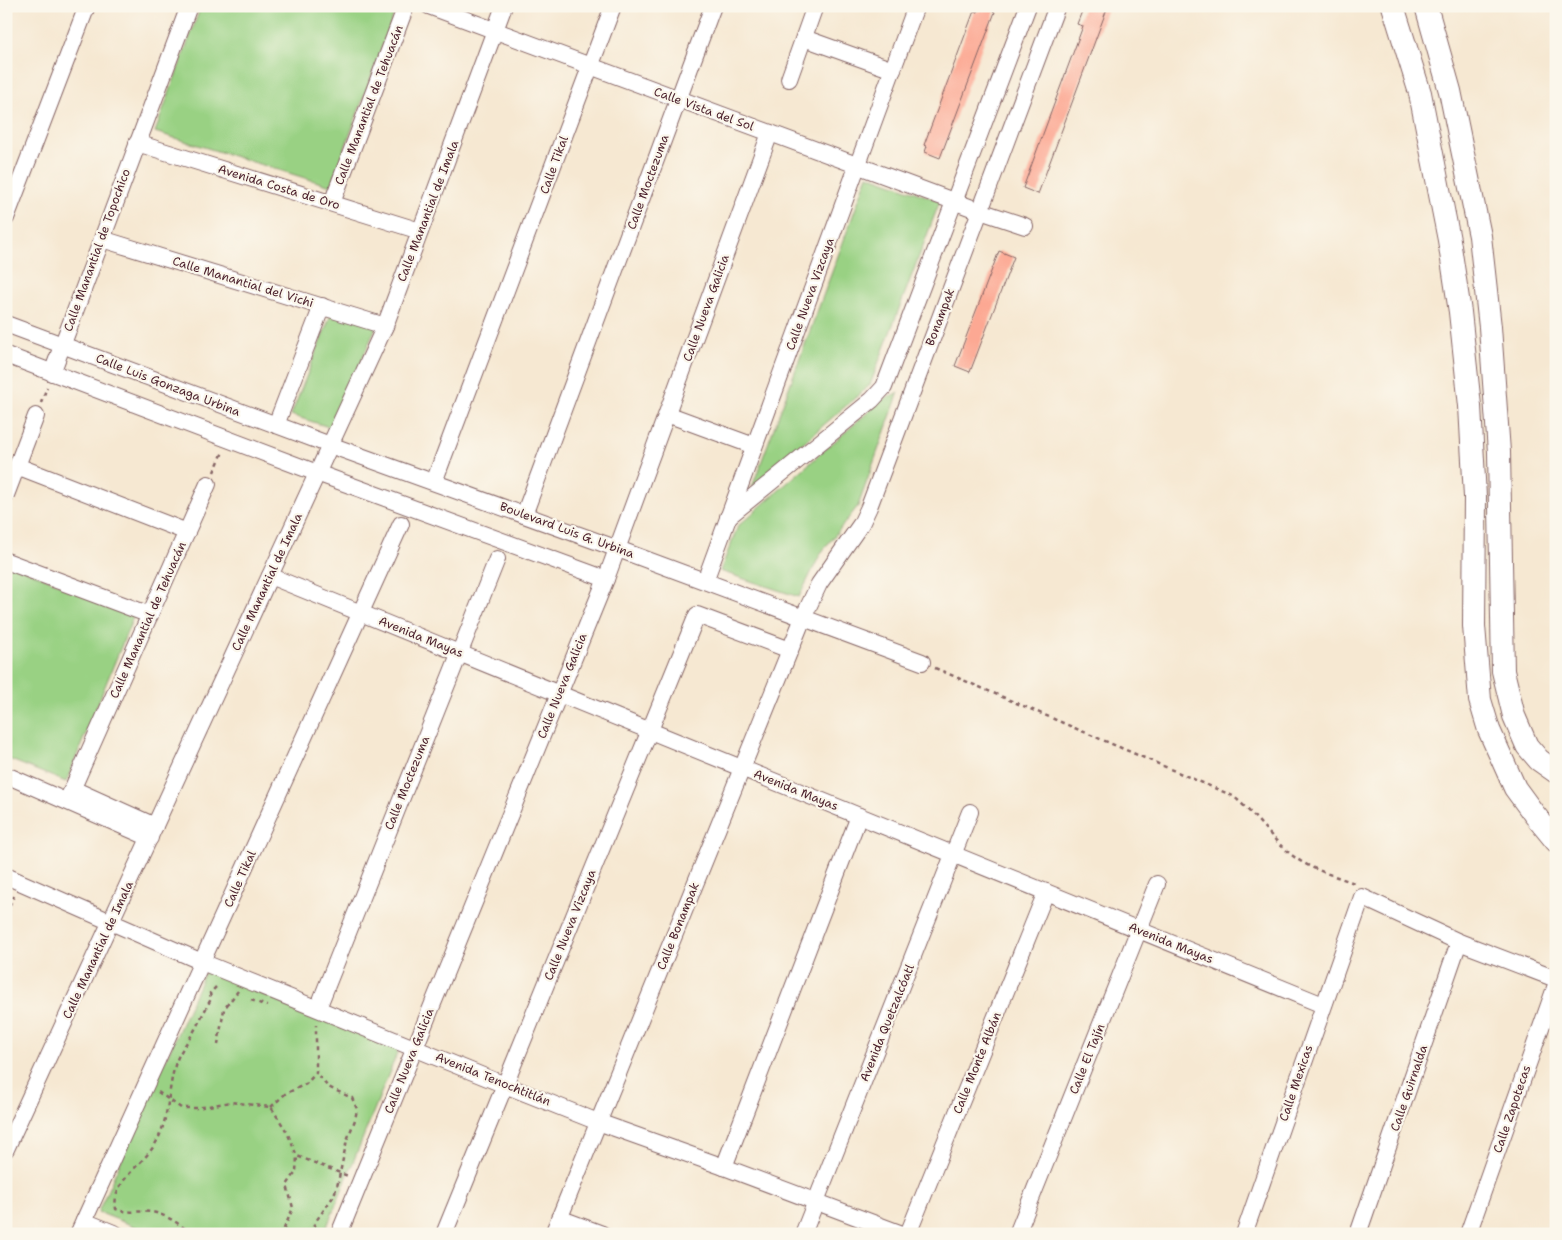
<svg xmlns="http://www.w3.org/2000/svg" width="1562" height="1240" viewBox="0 0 1562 1240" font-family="'Shantell Sans',sans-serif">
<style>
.green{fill:#99d183;stroke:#727857}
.building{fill:#fca893}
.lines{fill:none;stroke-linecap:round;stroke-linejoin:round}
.street-casing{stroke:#866565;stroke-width:18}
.secondary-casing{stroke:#866565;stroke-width:24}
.path{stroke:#866565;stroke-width:2.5;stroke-dasharray:4 4;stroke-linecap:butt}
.street{stroke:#fff;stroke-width:16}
.secondary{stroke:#fff;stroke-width:22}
.labels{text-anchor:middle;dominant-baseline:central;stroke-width:4.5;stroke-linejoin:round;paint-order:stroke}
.street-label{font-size:12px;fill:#4a1f2b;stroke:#fbf7ec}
</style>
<rect width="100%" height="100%" fill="#fbf7ec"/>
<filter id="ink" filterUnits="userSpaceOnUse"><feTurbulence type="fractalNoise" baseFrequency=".02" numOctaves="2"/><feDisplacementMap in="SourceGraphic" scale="10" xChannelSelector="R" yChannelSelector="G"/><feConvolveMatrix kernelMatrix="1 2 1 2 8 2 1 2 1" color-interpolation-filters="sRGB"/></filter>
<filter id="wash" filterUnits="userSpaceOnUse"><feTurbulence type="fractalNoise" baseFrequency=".0096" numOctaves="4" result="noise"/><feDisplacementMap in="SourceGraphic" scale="20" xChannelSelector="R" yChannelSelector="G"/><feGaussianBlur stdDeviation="1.12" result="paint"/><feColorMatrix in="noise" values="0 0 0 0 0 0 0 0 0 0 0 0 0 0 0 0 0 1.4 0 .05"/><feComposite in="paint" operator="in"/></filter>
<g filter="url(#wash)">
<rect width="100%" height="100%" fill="#f6e8d2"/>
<g class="green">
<polygon points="201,6 397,6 331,186 155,132"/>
<polygon points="868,175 940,201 870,385 752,487"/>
<polygon points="332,312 377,325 332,428 291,415"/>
<polygon points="899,392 858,506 821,553 799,597 720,571 738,526 882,400"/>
<polygon points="6,562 134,615 66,782 6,758"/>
<polygon points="207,967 400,1046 324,1234 154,1234 98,1212"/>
</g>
<g id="blocks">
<g class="building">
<polygon points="980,6 995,12 940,158 925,152 927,146 924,145 974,11 978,12"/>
<polygon points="1084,6 1108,6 1038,194 1023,188 1083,26 1077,24"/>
<polygon points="999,251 1014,257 970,372 955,366"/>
</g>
</g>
</g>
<g filter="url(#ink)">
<use href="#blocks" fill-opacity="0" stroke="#866565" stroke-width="1"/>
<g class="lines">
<g class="street-casing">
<g id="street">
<polyline points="429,6 980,211 1025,226"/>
<polyline points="804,38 893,70"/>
<polyline points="789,79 815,6"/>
<polyline points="137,143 420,231"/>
<polyline points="332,203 406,6"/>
<polyline points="6,218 87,6"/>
<polyline points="102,239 385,326"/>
<polyline points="6,324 330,445 618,549 922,662"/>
<polyline points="6,355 317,473 606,579"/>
<polyline points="52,373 189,6"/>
<polyline points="667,414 754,446"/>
<polyline points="276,425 322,306"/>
<polyline points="17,466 187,532"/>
<polyline points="434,482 613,6"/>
<polyline points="6,495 36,416"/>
<polyline points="524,515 713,6"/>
<polyline points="728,517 872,400 884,387 1028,6"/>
<polyline points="6,561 150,615"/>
<polyline points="270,576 1323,1005"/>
<polyline points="705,581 916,6"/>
<polyline points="6,775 150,838"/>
<polyline points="73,789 155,826"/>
<polyline points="67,801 208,484"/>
<polyline points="6,876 202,962 505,1085 598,1122 724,1167 902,1234"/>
<polyline points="318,1008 497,559"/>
<polyline points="6,1149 385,326 504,6"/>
<polyline points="724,1167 859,816"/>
<polyline points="559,1218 602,1234"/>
<polyline points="84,1221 116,1234"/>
<polyline points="78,1234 401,524"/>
<polyline points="339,1234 606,579 770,133"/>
<polyline points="444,1234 697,615 790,650"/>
<polyline points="553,1234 803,618 819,584 861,524 869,507 1057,6"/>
<polyline points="803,1234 970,812"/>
<polyline points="908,1234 1046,892"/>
<polyline points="1017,1234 1157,884"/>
<polyline points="1244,1234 1362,897 1459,942 1556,979"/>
<polyline points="1358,1234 1459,942"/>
<polyline points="1468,1234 1556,985"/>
</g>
</g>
<g class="secondary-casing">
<g id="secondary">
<polyline points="1393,6 1420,93 1449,240 1460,312 1470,406 1475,497 1474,626 1480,700 1489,730 1515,788 1534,814 1556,841"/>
<polyline points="1426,6 1450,91 1480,236 1490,327 1499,452 1503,671 1514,716 1527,746 1539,760 1556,772"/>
</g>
</g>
<g class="path">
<polyline points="41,403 47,387"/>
<polyline points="214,472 223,452"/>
<path d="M935 668 1233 796C1255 814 1271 839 1293 856 1311 870 1336 876 1357 884"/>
<polyline points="6,913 14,896"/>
<polyline points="251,1000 267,1006"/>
<polyline points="218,1045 224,1009 238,991"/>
<polyline points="158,1092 181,1108 197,1108 231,1102 271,1107 287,1132 297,1156 348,1176"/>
<polyline points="271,1107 285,1094 306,1084 316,1073 316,1025"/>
<path d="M191 1234C180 1224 167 1215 152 1212 139 1210 128 1214 116 1209 111 1182 141 1166 154 1146 170 1121 167 1090 176 1062 180 1051 187 1043 193 1033 199 1022 205 1010 211 999L210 993 218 985"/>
<polyline points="278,1234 283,1231 293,1208 287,1185 296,1172 297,1156"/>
<polyline points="310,1234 316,1221 333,1197 337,1187 347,1140 355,1120 357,1109 352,1098 328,1087 316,1073"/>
</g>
<use href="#street" class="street"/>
<use href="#secondary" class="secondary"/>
</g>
</g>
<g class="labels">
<g class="street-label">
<text transform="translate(369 105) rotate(-69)">Calle Manantial de Tehuacán</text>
<text transform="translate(704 109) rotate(20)">Calle Vista del Sol</text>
<text transform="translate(554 165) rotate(-70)">Calle Tikal</text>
<text transform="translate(648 182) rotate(-70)">Calle Moctezuma</text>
<text transform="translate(279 187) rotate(17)">Avenida Costa de Oro</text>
<text transform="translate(428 211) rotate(-69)">Calle Manantial de Imala</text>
<text transform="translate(97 250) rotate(-70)">Calle Manantial de Topochico</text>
<text transform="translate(243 282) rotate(17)">Calle Manantial del Vichi</text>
<text transform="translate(810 294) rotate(-70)">Calle Nueva Vizcaya</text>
<text transform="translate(706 308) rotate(-70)">Calle Nueva Galicia</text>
<text transform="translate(940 317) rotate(-69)">Bonampak</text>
<text transform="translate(168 385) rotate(21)">Calle Luis Gonzaga Urbina</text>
<text transform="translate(567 530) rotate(20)">Boulevard Luis G. Urbina</text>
<text transform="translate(267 582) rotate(-65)">Calle Manantial de Imala</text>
<text transform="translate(148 620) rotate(-66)">Calle Manantial de Tehuacán</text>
<text transform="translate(421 637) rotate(22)">Avenida Mayas</text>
<text transform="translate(562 686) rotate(-68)">Calle Nueva Galicia</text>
<text transform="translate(407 783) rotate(-68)">Calle Moctezuma</text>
<text transform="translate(796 790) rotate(22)">Avenida Mayas</text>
<text transform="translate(240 879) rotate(-66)">Calle Tikal</text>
<text transform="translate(570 925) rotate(-68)">Calle Nueva Vizcaya</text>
<text transform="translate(678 926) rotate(-68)">Calle Bonampak</text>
<text transform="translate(1171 943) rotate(22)">Avenida Mayas</text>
<text transform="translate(98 950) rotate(-65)">Calle Manantial de Imala</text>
<text transform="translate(887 1023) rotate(-68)">Avenida Quetzalcóatl</text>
<text transform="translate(1087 1059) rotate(-68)">Calle El Tajín</text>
<text transform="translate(409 1061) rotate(-68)">Calle Nueva Galicia</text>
<text transform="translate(977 1063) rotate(-68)">Calle Monte Albán</text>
<text transform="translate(493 1079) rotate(22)">Avenida Tenochtitlán</text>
<text transform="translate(1296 1083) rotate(-71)">Calle Mexicas</text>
<text transform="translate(1409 1088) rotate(-71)">Calle Guirnalda</text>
<text transform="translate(1512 1109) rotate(-71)">Calle Zapotecas</text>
</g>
</g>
<rect width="1562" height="1240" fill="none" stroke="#fbf7ec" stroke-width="25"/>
</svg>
